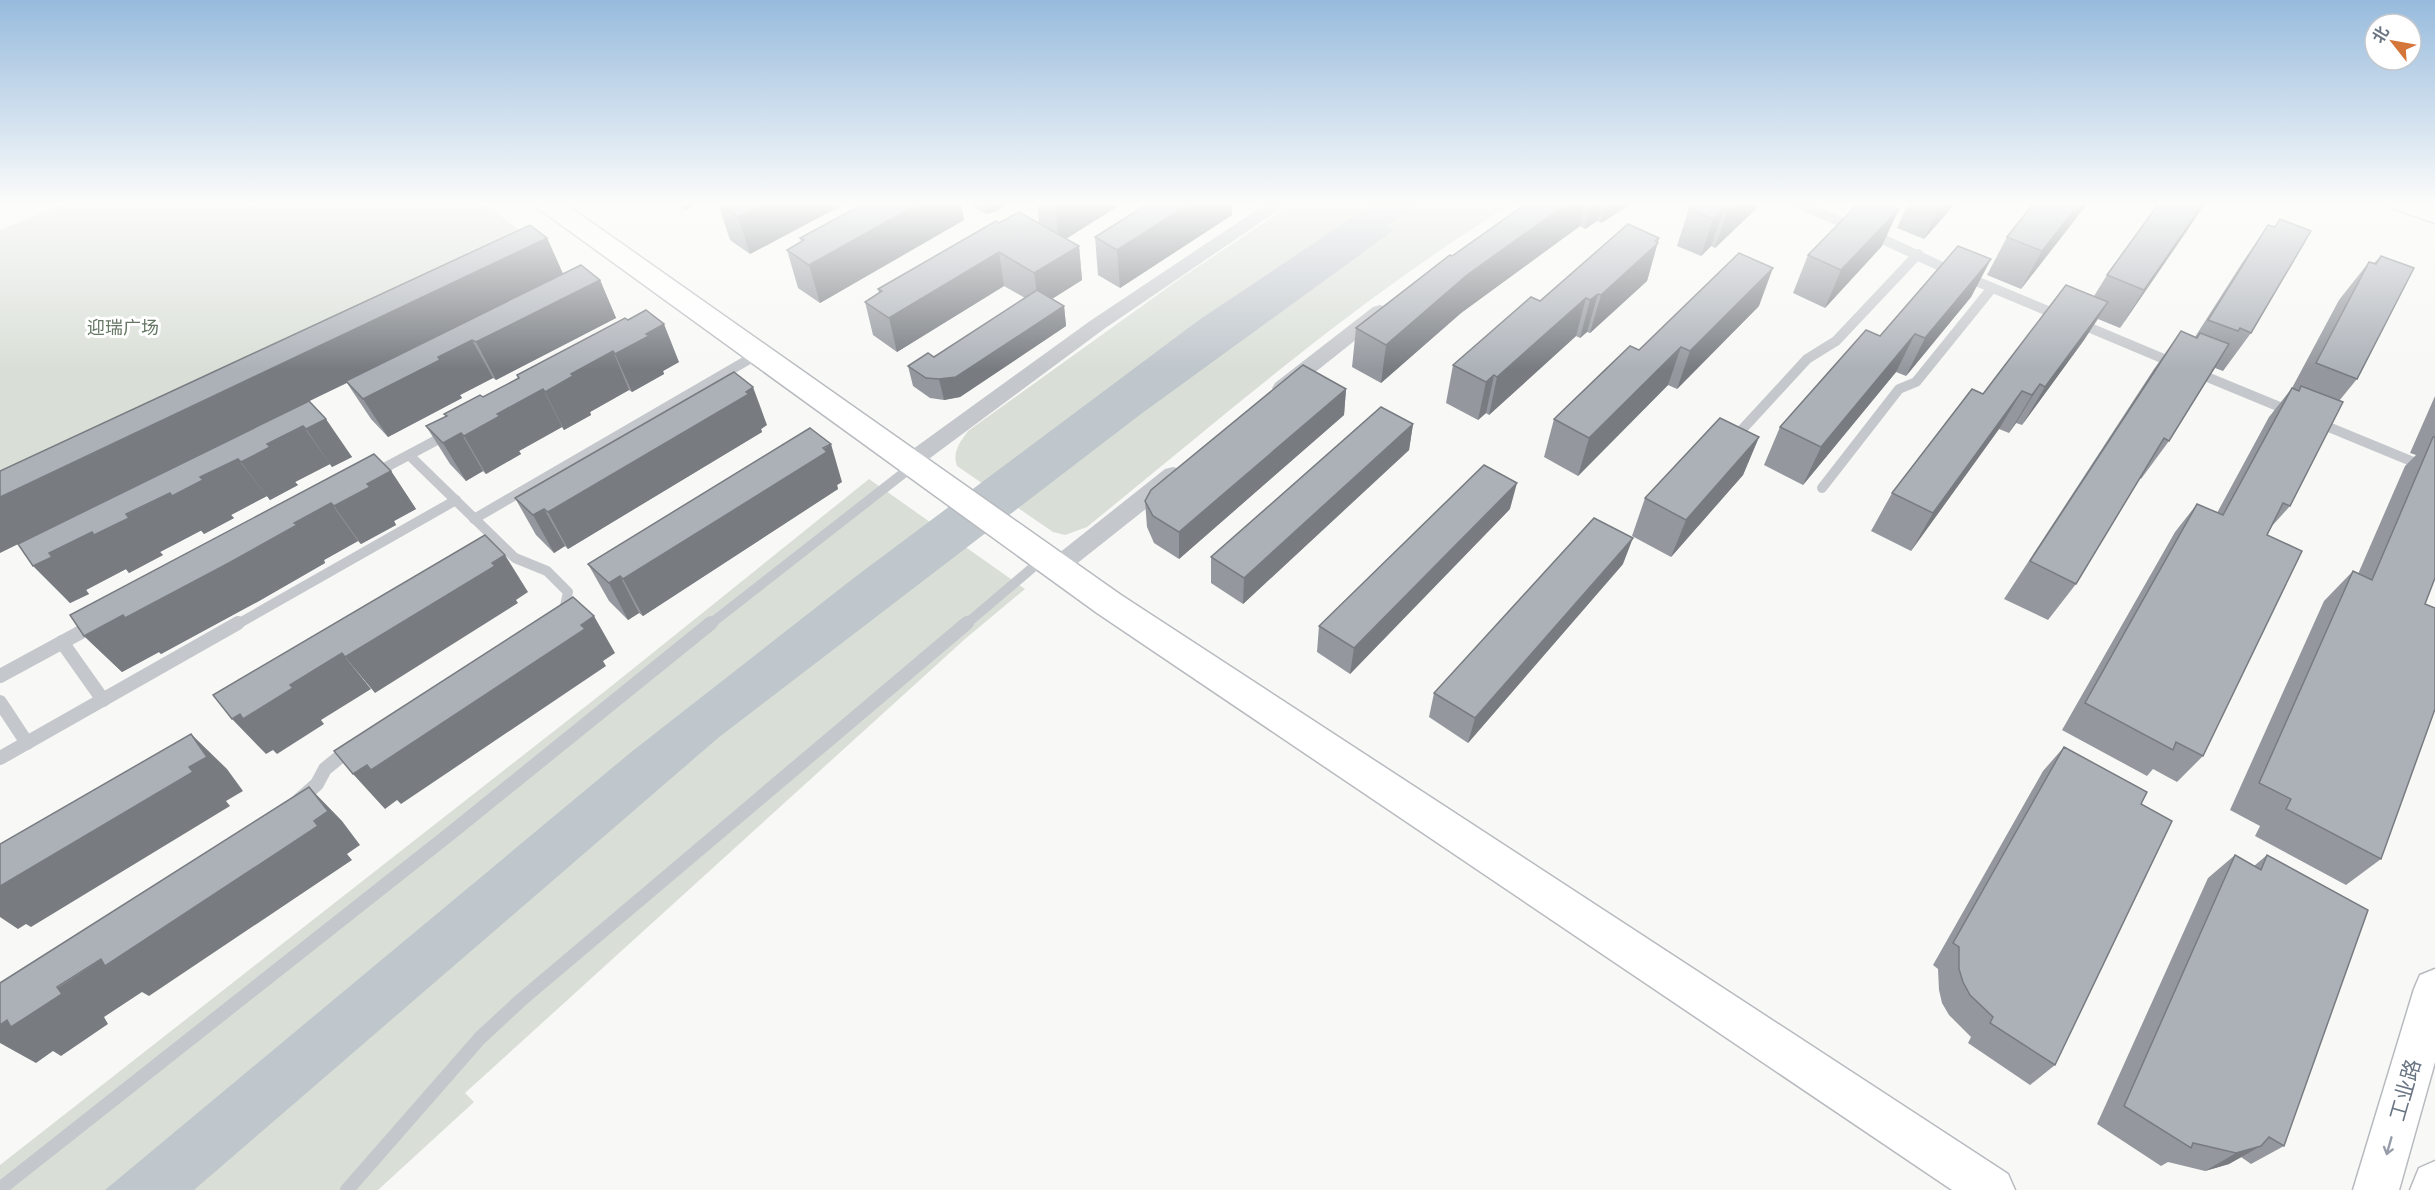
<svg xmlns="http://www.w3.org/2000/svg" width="2435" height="1190" viewBox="0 0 2435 1190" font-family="Raleway,'Noto Sans SC',sans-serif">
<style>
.green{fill:#d9dfd7}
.water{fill:#bfc6cc}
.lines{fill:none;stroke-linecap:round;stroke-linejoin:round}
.secondary-casing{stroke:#b7babf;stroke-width:3}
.lane-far1{stroke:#c4c7cb;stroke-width:10}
.lane{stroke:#c4c7cb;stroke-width:14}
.street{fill:#c4c7cb;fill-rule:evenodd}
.secondary{fill:#fff;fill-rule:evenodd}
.wall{fill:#94989e}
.shaded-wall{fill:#787c81}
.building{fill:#acb1b8;stroke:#787c81;stroke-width:1.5}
.oneway{stroke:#979ea9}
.labels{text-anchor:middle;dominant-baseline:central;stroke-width:6;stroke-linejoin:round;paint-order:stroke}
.park-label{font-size:18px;fill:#657764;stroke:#fff}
.near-street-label{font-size:21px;fill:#6a7584;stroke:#fff}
</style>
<rect width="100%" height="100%" fill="#f8f8f6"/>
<g class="green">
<polygon points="67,203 483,203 553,255 0,523 0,230"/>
<path d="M1294 203H1513C1361 296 1225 415 1087 527L1065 535 1053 532 957 466C952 452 960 442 968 431L1181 278Z"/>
<polygon points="869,479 1025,589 965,639 465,1093 474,1102 378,1190 0,1190 0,1165 609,688"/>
</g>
<polygon class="water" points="1374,203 1421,203 1386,226 1394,230 1141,414 718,738 194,1190 105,1190 630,753 855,577 1199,320"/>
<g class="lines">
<g class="secondary-casing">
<g id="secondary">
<polygon points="535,203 564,203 1121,595 2008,1174 2015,1190 1952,1190 1097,613 538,208"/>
<polygon points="2389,203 2426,203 2435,207 2435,223 2392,208"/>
<polygon points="2435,969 2435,1062 2399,1190 2353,1190 2414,989 2420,975"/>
<polygon points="2435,1161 2435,1190 2410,1190 2419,1168"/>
</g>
</g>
<g class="lane-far1">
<polyline points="1796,203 1856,228"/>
<polyline points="1872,234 1940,266 2060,316"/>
<polyline points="2076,322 2176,364"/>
<polyline points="2195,372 2292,412"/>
<polyline points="2314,421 2435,471"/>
<polyline points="1738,434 1807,359 1836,341 1918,254"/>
<polyline points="409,455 515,558 547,571 568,592 564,610 557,614"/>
<polyline points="373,474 448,434"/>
<polyline points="1822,488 1899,389 1916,382 1992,288"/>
<polyline points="474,519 758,354"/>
<polyline points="236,625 456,500"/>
<polyline points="709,625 914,465"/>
<polyline points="965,625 1044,558"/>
</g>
<g class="lane">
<polyline points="62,642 103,700"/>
<polyline points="0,676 94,625"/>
<polyline points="0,702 27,743"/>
<polyline points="0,758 238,623"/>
<polyline points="299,800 317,784 325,769 352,747"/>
<polyline points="0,1189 451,833 711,623"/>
<polyline points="347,1190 480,1038 521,1000 967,623"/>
</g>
<g class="street">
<polygon points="1267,203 1289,203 1104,329 918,467 910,470 902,467 899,462 902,457 1090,321"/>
<polygon points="1380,305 1387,307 1390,311 1387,315 1289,393 1282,395 1275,393 1272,388 1275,383 1373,307"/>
<polygon points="1173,467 1181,469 1184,475 1181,481 1065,573 1057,576 1049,573 1045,567 1049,561 1165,469"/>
</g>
<use href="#secondary" class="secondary"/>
</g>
<g class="wall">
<polygon points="676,203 698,203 685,210"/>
<polygon points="718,203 846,203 750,254 730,240"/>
<polygon points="865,203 961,203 964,220 820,303 798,288 787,250 801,242 800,238"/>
<polygon points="1009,203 997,211 986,214 968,204"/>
<polygon points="1037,203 1123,203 1066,239 1079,246 1082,280 1052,299 1064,306 1066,326 960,397 944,400 930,398 913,386 908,366 934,357 1025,298 1004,286 897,352 873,335 865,302 879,293 878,289 999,223 1039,223"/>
<polygon points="1149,203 1232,203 1232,215 1120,288 1098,275 1095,237"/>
<polygon points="1527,203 1633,203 1601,223 1597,221 1585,229 1580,226 1461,313 1381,383 1352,367 1356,328 1452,256"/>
<polygon points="1693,203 1762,203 1715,248 1711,246 1701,256 1677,246 1689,208 1692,206"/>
<polygon points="1834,203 1844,203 1841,206"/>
<polygon points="1908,203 1956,203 1924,239 1897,228"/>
<polygon points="2034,203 2088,203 2021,289 1987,275 2007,237"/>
<polygon points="2205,203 2186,232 2120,328 2098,319 2084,340 2022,425 2016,423 2009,433 1999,429 1911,551 1871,531 1892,493 1983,394 2094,296 2107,275"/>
<polygon points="2268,225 2251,333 2223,371 2215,368 2169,441 2141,479 2140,478 2076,584 2048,620 2004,599 2154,369 2181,331 2195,337 2242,263"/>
<polygon points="547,238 563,274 600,280 616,318 496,380 493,378 460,395 462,398 388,437 371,419 347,383 309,401 352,457 332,467 330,464 295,482 298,485 270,500 267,496 231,515 234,518 204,534 202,530 160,552 163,555 129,573 126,569 86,590 89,594 70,603 18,544"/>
<polygon points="1659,238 1647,281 1590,333 1587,332 1580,338 1576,336 1489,415 1486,413 1478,420 1446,403 1453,365 1540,301"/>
<polygon points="1882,246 1825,308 1793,293 1808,255"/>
<polygon points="2381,256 2357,379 2339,401 2290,506 2272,526 2267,535 2203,756 2177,782 2153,769 2147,776 2062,730 2175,532 2197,504 2217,513 2269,417 2292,388 2339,300 2369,262 2374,263"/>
<polygon points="1991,259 1971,297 1906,376 1896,372 1803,485 1764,465 1780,427 1880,336"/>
<polygon points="1759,306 1677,389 1668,385 1578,476 1544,457 1554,419 1639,350"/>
<polygon points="628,320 679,362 663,371 664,374 632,392 629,390 590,412 591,415 564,430 562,427 519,451 521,454 486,474 483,471 466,481 450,464 426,426 446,416 444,414 483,397 518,378 517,375"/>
<polygon points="1346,389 1344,415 1179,559 1154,543 1147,527 1145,501"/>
<polygon points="2435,396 2435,578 2425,604 2381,859 2346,885 2255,836 2260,826 2230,810 2324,601 2353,571 2358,574 2405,466 2416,455 2410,453"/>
<polygon points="1413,424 1409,450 1243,604 1211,583 1211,557"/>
<polygon points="767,425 761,429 762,432 568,549 565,546 554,553 536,535 515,498"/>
<polygon points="1759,437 1743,475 1671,557 1632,536 1645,498"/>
<polygon points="391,471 416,509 394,521 396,525 361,544 358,541 324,560 325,563 259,601 161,654 159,652 122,672 84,636"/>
<polygon points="842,482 837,485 838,489 643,616 639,613 628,620 609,601 588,564"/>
<polygon points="1510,509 1350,674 1317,652 1319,626"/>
<polygon points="1623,564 1468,743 1429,717 1434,693"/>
<polygon points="2064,747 2141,804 2055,1065 2030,1085 1968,1043 1971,1037 1949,1015 1942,1003 1939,990 1938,969 1933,965 2043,771"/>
<polygon points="2235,855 2254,866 2267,855 2284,1146 2251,1164 2241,1157 2229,1164 2205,1171 2168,1162 2161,1166 2097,1124 2208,878"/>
</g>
<g class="shaded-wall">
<polygon points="683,203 698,203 685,210"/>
<polygon points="764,203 846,203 750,254 738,217"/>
<polygon points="920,203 961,203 964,220 820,303 809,265"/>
<polygon points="985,203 1009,203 997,211 986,214"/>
<polygon points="1059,203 1123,203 1059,243 1055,205"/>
<polygon points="1191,203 1232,203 1232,215 1120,288 1117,250"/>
<polygon points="1568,203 1585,203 1580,226 1461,313 1381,383 1386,345 1467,275"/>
<polygon points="1591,203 1602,203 1597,221 1585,229"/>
<polygon points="1606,203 1633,203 1601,223"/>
<polygon points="1735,203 1762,203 1715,248 1728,210"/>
<polygon points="1941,203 1956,203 1924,239"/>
<polygon points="2080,203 2088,203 2021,289 2042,251"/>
<polygon points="2205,203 2186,232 2120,328 2144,290"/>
<polygon points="1724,208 1711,246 1701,256 1713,219"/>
<polygon points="1899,209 1882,246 1825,308 1841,270"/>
<polygon points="547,238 564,276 0,553 0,497"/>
<polygon points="1659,238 1647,281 1590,333 1601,295"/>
<polygon points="1079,246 1082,280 1039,307 1034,273"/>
<polygon points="999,252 1004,286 897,352 889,318"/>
<polygon points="1991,259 1971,297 1906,376 1925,338"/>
<polygon points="1773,268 1759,306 1677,389 1690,351"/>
<polygon points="600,280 616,318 496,380 476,342"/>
<polygon points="1598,294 1587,332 1580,338 1590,300"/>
<polygon points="1586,298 1576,336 1489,415 1497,377"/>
<polygon points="2108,302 2084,340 2022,425 2045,387"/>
<polygon points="1064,306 1066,326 960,397 944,400 939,379"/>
<polygon points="664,324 679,362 663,371 664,374 632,392 615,354 646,334"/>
<polygon points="1915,334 1896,372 1803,485 1821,447"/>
<polygon points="472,340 493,378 460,395 462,398 388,437 363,399 438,357"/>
<polygon points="1681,347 1668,385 1578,476 1589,438"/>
<polygon points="613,351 629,390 590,412 591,415 564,430 545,392 571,374"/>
<polygon points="1494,375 1486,413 1478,420 1486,382"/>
<polygon points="2040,384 2016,423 2009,433 2032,395"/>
<polygon points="753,387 767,425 761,429 762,432 568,549 548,512"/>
<polygon points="543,389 562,427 519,451 521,454 486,474 464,436 497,414"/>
<polygon points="1346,389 1344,415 1179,559 1179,532"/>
<polygon points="2022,391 1999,429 1911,551 1933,513"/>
<polygon points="326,419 352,457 332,467 306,429"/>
<polygon points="1413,424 1409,450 1243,604 1244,578"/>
<polygon points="303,426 330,464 295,482 298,485 270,500 241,462 267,444"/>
<polygon points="461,433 483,471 466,481 443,443"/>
<polygon points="1759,437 1743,475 1671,557 1686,520"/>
<polygon points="831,444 842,482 837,485 838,489 643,616 623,579"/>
<polygon points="238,459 267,496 231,515 234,518 204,534 172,496 200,477"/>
<polygon points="391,471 416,509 394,521 396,525 361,544 334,506 367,484"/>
<polygon points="1517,483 1510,509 1350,674 1354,648"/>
<polygon points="170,493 202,530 160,552 163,555 129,573 126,569 86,590 89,594 70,603 33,566 49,553"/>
<polygon points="331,503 358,541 324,560 325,563 259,601 161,654 159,652 122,672 84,636"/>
<polygon points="544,509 565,546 554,553 533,515"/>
<polygon points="1633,538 1623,564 1468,743 1475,718"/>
<polygon points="505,555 528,592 516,600 518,603 375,693 345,657"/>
<polygon points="620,576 639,613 628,620 609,583"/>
<polygon points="594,616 615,653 603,661 606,666 401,804 397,800 385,809 353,774"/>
<polygon points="342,653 371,689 321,720 324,724 277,754 273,750 266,754 232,719"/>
<polygon points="191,734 227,769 243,791 226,801 230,806 31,927 26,924 18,929 0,917 0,886 189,767"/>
<polygon points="309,787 342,821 360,845 347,854 352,860 149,996 142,992 104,1017 108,1024 61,1056 53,1051 36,1063 0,1043 0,1025 314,821"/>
<polygon points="2261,1146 2229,1164 2205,1171 2236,1153"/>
</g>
<g class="building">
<polygon points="719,203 764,203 738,217"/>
<polygon points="865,203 920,203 809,265 787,250 804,240 800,238"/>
<polygon points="1149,203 1191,203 1117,250 1095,237"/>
<polygon points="1527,203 1568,203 1467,275 1386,345 1356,328 1450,255 1452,256"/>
<polygon points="1695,203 1735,203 1728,210 1724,208 1713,219 1689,208"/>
<polygon points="1859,203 1886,203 1899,209 1841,270 1808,255"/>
<polygon points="2034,203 2080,203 2042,251 2007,237"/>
<polygon points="2159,203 2204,203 2144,290 2107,275"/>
<polygon points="1019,212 1079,246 1034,273 999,252 889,318 865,302 882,291 878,289 996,221 999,223"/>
<polygon points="2280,219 2311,231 2251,333 2240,328 2238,331 2208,320 2268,225 2275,227"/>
<polygon points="1628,224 1659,238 1655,241 1658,243 1601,295 1598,294 1590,300 1586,298 1497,377 1494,375 1486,382 1453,365 1531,297 1540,301"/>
<polygon points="530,225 547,238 0,497 0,471"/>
<polygon points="1958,246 1991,259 1925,338 1915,334 1821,447 1780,427 1866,330 1880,336"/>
<polygon points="1739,253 1773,268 1690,351 1681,347 1589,438 1554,419 1630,346 1639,350"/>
<polygon points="2381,256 2414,268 2357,379 2316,363 2369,262 2376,264"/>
<polygon points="581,265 600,280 476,342 472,340 438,357 440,360 363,399 346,381"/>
<polygon points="2066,285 2108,302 2045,387 2040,384 2032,395 2022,391 1933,513 1892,493 1972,389 1983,394"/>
<polygon points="1037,290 1064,306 956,377 939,379 926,378 908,366 928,353 934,357"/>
<polygon points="646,310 664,324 646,334 649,336 615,354 613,351 571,374 573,376 545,392 543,389 497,414 500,416 464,436 461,433 443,443 426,426 447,416 444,414 480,395 483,397 519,378 517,375 625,318 628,320"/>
<polygon points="2181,331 2197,338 2200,333 2229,344 2169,441 2164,438 2076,584 2030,561"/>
<polygon points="1303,365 1346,389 1179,532 1153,516 1145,501 1151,490"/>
<polygon points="734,372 753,387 746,392 749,394 548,512 544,509 533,515 515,498"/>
<polygon points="2301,386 2343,402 2290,506 2283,503 2267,535 2302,551 2203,756 2176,742 2173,750 2085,703 2197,504 2223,515 2292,388 2299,391"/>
<polygon points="309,401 326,419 306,429 303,426 267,444 270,447 241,462 238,459 200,477 203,480 172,496 170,493 126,514 129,518 94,535 92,532 49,553 52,557 33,566 18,544"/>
<polygon points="1381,407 1413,424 1244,578 1211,557"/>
<polygon points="1720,418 1759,437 1686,520 1645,498"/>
<polygon points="810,428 831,444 823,448 827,452 623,579 620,576 609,583 588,564"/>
<polygon points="2433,437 2435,437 2435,578 2425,604 2435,608 2435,709 2381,859 2286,809 2291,799 2259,783 2353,571 2372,580"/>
<polygon points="374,454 391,471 367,484 370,487 334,506 331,503 294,523 297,525 227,564 125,618 123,615 84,636 70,615"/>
<polygon points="1484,465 1517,483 1354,648 1319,626"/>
<polygon points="1594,518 1633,538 1475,718 1434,693"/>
<polygon points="485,535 505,555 492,563 495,566 345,657 342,653 290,685 293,688 243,719 240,714 232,719 213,695"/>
<polygon points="573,597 594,616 581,625 585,629 371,770 367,765 353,774 334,751"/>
<polygon points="191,734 207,757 189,767 193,772 0,886 0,844"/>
<polygon points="2064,747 2147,792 2141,804 2172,821 2055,1065 1990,1023 1993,1017 1970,995 1963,982 1959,969 1959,947 1953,943"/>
<polygon points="309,787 328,811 314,821 318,826 105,966 101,959 57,987 62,994 11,1027 7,1020 0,1025 0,983"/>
<polygon points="2235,855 2261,870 2267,855 2368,910 2284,1146 2269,1137 2261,1146 2236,1153 2193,1143 2191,1148 2124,1106"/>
</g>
<defs><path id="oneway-shaft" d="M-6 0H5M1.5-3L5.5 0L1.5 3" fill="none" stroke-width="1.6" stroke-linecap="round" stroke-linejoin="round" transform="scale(1.5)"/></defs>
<use class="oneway" href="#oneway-shaft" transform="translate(2389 1146) rotate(106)"/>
<linearGradient id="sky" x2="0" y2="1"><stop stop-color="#97bbdd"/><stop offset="0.55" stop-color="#fcfcfb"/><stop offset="1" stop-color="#fcfcfb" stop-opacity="0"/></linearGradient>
<rect width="2435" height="370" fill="url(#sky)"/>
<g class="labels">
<g class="park-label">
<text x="123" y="327">迎瑞广场</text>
</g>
<g class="near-street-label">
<text transform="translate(2405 1090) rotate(-74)">工业路</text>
</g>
</g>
<g transform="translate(2393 42) rotate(301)"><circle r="28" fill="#ffffff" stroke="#c3c8ce" stroke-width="1.5"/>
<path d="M0-4.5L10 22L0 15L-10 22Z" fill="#d4753a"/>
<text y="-9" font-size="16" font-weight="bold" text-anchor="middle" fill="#6a7584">北</text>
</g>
</svg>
